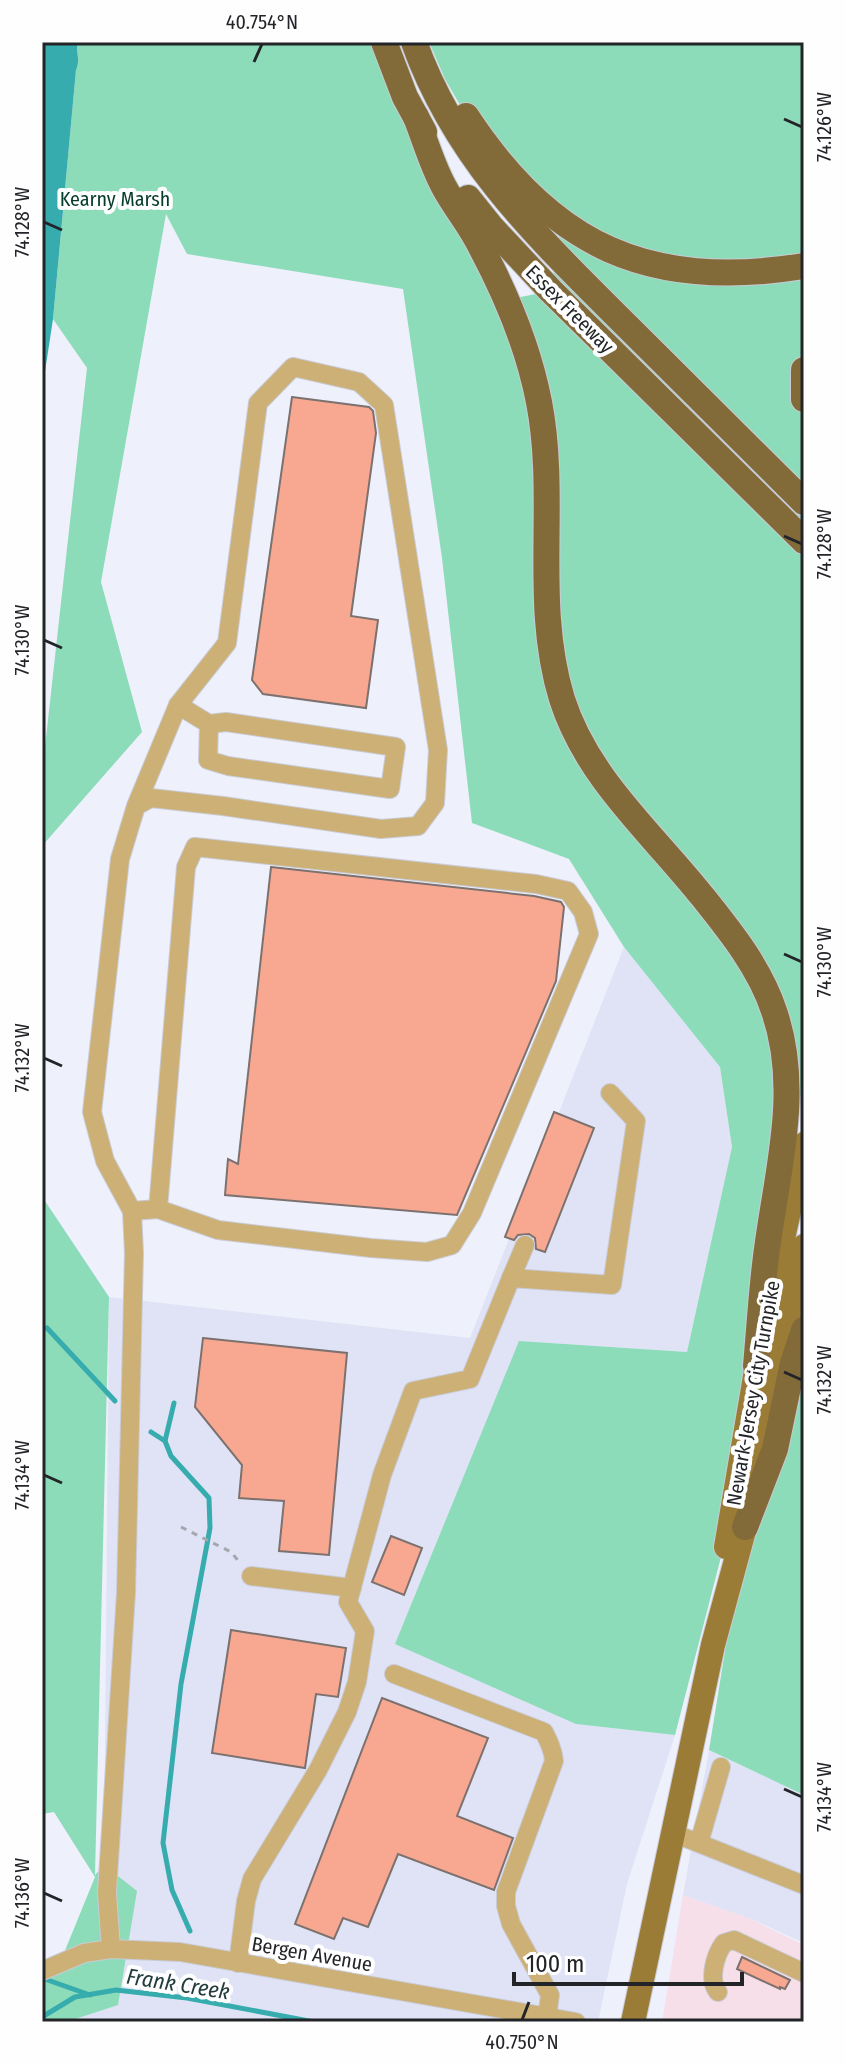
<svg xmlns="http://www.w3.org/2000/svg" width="846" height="2064" viewBox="0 0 846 2064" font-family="'Fira Sans Condensed',sans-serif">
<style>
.commercial{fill:#f7dfea}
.built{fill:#dfe3f5}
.green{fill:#8cdcb9}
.water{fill:#37acae}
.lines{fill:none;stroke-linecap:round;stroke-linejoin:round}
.stream{stroke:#37acae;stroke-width:5}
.building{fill:#f8a891;stroke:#7c716e;stroke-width:2}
.minor-casing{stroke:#c9cbd5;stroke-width:20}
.major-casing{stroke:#c9cbd5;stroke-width:26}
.highway-casing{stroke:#c9cbd5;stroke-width:28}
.path{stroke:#a5a7af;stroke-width:3;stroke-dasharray:6 6;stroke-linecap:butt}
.minor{stroke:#cdb075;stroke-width:18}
.major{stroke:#9b7c37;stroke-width:24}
.highway{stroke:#826b39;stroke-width:26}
.ticks{fill:none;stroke:#232428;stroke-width:3}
.labels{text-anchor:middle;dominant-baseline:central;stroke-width:8;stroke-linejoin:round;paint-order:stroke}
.park-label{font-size:20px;fill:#053b29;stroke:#fefefe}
.street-label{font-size:20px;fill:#232428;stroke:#fefefe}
.water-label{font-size:22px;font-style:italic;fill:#223b3c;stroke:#fefefe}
.neatline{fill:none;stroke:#232428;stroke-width:3}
.ticks-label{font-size:20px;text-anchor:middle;fill:#232428}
</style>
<rect width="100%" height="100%" fill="#eef0fb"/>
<polygon class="commercial" points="683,1895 749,1918 804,1945 804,2022 662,2022"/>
<g class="built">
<polygon points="624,947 720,1067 732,1147 687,1352 519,1341 576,1724 675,1735 627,1884 598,2022 66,2022 118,2004 104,1865 109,1297 470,1338"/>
<polygon points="709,1750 804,1795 804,1943 754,1920 683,1895"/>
</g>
<g class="green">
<path d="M78 42H384L506 300 551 291 561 221 468 119 445 79 429 42H804V1096L788 1094 729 1526 675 1735 576 1724 395 1644 519 1341 687 1352 732 1147 720 1067 624 947 569 859 472 823 442 558 403 289 187 254 166 214 101 582 142 732 42 846V774L87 368 53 319 76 70C81 59 75 52 78 42Z"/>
<polygon points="42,1201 45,1201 109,1297 95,1875 104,1865 137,1891 118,2005 66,2022 42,2022 42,1962 64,1953 95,1877 54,1812 42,1814"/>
<polygon points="804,1246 804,1795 709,1750 745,1527"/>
</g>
<path class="water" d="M45 42H78C75 52 81 59 76 70L53 319 42 391V48Z"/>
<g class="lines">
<g class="stream">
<polyline points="47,1328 115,1401"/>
<polyline points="174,1403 165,1441 171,1456 209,1498 210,1528 181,1684 163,1843 172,1890 190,1931"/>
<polyline points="151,1432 165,1441"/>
<polyline points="42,1978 90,1995"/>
<polyline points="42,2017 75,1997 116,1990 187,1998 314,2022"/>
</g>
</g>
<g class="building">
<polygon points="292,397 369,407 373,411 376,433 351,616 378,620 366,708 263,694 252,680"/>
<polygon points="271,867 534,896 561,902 564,907 556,981 457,1215 225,1195 228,1159 238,1164"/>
<polygon points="554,1112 594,1128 545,1252 536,1249 535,1238 529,1234 518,1235 514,1240 505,1237"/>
<polygon points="203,1338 347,1353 329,1555 279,1551 284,1501 239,1498 242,1465 195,1407"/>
<polygon points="391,1536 422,1548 404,1595 372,1582"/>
<polygon points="231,1630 346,1648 338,1697 316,1694 305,1768 212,1753"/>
<polygon points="382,1698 488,1738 457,1816 513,1838 494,1890 398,1854 368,1927 343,1918 334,1939 295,1924"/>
<polygon points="742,1957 790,1980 785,1989 780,1987 780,1989 737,1969"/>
</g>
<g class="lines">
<g class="minor-casing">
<g id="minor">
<polyline points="178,705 209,724 226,722 396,747 390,789 228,766 208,760 209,724"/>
<polyline points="132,1211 158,1209 218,1230 371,1248 427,1252 452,1245 472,1213 589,934 583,912 568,891 536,884 195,847 186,867 158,1209"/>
<polyline points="511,1278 525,1245"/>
<polyline points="251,1576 352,1588"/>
<path d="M394 1674 544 1732C549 1742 553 1750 554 1761L506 1892V1906L511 1924 550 1995 547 2018"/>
<polyline points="673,1833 804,1885"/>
<polyline points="699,1843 721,1767"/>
<polyline points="111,1949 107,1893 126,1593 134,1253 132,1211 105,1161 92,1112 120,859 136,806 178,705 227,643 258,403 293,367 359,382 384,405 438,750 435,803 418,826 381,829 223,806 151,798 136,806"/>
<polyline points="238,1963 246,1901 252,1879 318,1770 347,1712 357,1682 365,1631 348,1602 382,1475 413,1391 470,1379 511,1278 612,1285 636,1121 610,1093"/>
<polyline points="42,1971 84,1953 111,1949 180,1952 576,2022"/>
<path d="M718 1992C708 1980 715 1955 724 1943L734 1940 804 1973"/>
</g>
</g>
<g class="major-casing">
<g id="major">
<polyline points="774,1279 804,1144"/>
<polyline points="726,1547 760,1347"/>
<polyline points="633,2022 713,1645 745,1527 804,1246"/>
</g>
</g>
<g class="highway-casing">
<g id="highway">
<polyline points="384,42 405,97 424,132"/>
<path d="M414 42C457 162 540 239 627 326 686 385 745 444 804 502"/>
<path d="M466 116C552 247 650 291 804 266"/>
<path d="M416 117C425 140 432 165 444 187 453 204 466 220 476 238 504 289 528 345 539 402 558 500 532 602 562 699 587 778 652 833 702 896 730 931 760 968 774 1011 803 1094 774 1181 765 1265 761 1299 759 1333 756 1366"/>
<polyline points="468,198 492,228 551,291 804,541"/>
<polyline points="804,370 804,399"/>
<polyline points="745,1527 775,1449 793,1363 804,1330"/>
</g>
</g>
<polyline class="path" points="181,1527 231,1552 241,1564"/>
<use href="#minor" class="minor"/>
<use href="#major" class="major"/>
<use href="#highway" class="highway"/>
</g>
<path class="ticks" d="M254 62 262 44M784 119 802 127M44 222 62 230M784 536 802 544M44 640 62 648M784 954 802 962M44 1058 62 1066M784 1372 802 1380M44 1475 62 1483M784 1789 802 1797M44 1893 62 1901M522 2020 529 2002"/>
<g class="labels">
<g class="park-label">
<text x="115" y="199">Kearny Marsh</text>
</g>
<g class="street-label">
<text transform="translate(570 309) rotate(45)">Essex Freeway</text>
<text transform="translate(753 1393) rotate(-80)">Newark-Jersey City Turnpike</text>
<text transform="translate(312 1954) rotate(10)">Bergen Avenue</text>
</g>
<g class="water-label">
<text transform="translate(178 1984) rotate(9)">Frank Creek</text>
</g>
</g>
<rect width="846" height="2064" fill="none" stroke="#fefefe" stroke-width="88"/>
<path d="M514 1972v12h228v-12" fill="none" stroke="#232428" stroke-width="4"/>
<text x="526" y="1972" font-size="24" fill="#232428" stroke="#fefefe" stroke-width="6" paint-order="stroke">100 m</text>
<rect x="44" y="44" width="758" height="1976" class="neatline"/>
<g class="ticks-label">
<text x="262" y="29">40.754°N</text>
<text transform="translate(824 127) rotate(-90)" y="7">74.126°W</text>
<text transform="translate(22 222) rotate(-90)" y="7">74.128°W</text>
<text transform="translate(824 544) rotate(-90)" y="7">74.128°W</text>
<text transform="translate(22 640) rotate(-90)" y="7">74.130°W</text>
<text transform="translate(824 962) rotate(-90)" y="7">74.130°W</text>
<text transform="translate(22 1058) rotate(-90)" y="7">74.132°W</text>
<text transform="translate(824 1380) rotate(-90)" y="7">74.132°W</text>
<text transform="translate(22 1475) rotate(-90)" y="7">74.134°W</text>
<text transform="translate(824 1797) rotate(-90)" y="7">74.134°W</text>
<text transform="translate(22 1893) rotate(-90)" y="7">74.136°W</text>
<text x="522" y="2049">40.750°N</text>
</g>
</svg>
